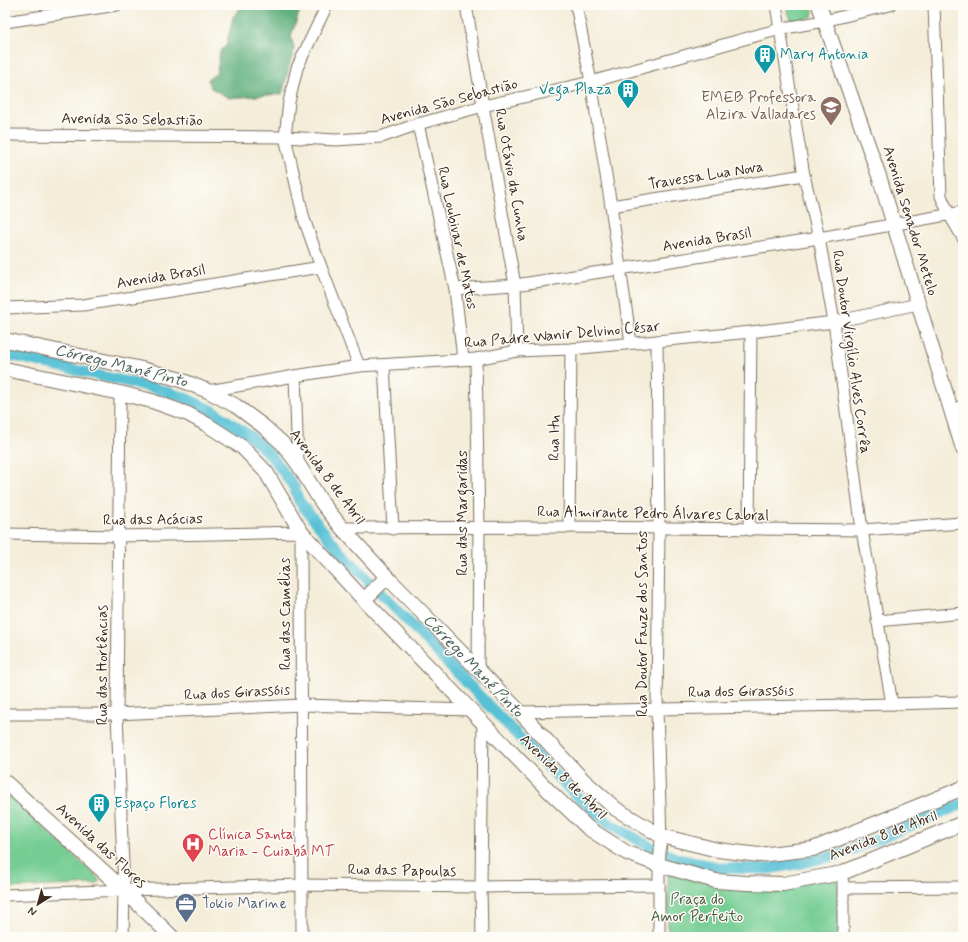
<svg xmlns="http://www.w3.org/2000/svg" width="968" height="942" viewBox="0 0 968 942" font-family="Mynerve,sans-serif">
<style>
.green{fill:#75cd93;stroke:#587c58}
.forest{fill:#60b07d;stroke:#4e6d4e}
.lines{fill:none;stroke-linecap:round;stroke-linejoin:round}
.canal{stroke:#59c1d5;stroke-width:11}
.minor-casing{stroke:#7c6e5f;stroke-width:13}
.major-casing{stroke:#7c6e5f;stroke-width:16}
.minor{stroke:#fff;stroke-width:11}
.major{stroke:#fff;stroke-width:14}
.labels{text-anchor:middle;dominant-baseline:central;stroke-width:3;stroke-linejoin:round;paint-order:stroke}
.culture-label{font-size:15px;fill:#0d838f;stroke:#fdfcf7;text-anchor:start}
.education-label{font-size:15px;fill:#785e54;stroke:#fdfcf7;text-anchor:end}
.street-label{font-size:15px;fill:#3b2a1e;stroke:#fdfcf7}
.health-label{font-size:15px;fill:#be3a42;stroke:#fdfcf7;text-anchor:start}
.park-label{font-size:15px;fill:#4c5b41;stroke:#fdfcf7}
.service-label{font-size:15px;fill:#4e5e75;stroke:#fdfcf7;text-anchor:start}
.water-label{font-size:16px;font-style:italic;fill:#465f5e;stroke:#fdfcf7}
</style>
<rect width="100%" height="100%" fill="#fdfcf7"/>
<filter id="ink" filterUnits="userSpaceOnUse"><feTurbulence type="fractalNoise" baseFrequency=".025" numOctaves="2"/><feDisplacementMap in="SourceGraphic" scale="8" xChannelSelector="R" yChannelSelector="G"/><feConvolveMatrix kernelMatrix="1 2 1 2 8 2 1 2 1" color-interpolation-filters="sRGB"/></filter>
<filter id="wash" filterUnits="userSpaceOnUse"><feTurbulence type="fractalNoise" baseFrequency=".012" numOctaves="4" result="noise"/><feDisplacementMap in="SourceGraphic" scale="16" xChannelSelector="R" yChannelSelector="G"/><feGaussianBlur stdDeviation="0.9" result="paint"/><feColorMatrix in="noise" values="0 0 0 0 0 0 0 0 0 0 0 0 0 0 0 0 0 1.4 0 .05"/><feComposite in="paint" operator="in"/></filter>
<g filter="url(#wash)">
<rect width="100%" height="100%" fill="#f4edd9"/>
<g class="green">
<polygon points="787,5 811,5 813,11 812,17 792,21 789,15"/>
<polygon points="5,792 98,878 99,881 97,884 5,888"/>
<polygon points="669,872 711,883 836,879 839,882 840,937 668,937 668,875"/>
</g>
<polygon class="forest" points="243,5 302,5 291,36 294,49 282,94 229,98 211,88 208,79 216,74 219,61 220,51 226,46 233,17"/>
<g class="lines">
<polyline class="canal" points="5,354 154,388 183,397 213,411 254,439 272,457 294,487 299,501 338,549 573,793 610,824 647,845 678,859 722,868 767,869 802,863 841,854 963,804"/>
</g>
</g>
<g filter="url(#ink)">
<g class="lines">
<g class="minor-casing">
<g id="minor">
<polyline points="327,5 297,68 289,102 285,137 304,219 321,267 359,366"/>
<polyline points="466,5 483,106 515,285 517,351"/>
<polyline points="576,5 591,82 611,206 631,343"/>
<polyline points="776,5 804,175 819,238 834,322 862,530 892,704"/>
<polyline points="934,5 941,196 949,214 963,238"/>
<polyline points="5,22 117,5"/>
<polyline points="418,124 455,289 463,359"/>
<polyline points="5,135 285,137 336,140 381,137 418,124 483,106 591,82 780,29 824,21 890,5"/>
<polyline points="611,206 804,175"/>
<polyline points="455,289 515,285 620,269 819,238 963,212"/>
<polyline points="5,308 83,305 321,267"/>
<polyline points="657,341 659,528 657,709 661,840 659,865 659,937"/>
<polyline points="476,359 479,528 478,668"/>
<polyline points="384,365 393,529"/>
<polyline points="295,376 298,464"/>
<polyline points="208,391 295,376 359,366 476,359 517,351 571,349 657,341 751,332 834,322 918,304"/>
<polyline points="120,393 117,714 124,890 123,937"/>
<polyline points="950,409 963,407"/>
<polyline points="569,527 571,349"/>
<polyline points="342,528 569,527 862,530 963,523"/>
<polyline points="749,530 751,332"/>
<polyline points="5,534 120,536 301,532 302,937"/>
<polyline points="877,621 963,613"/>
<polyline points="520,712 892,704 963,702"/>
<polyline points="5,714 117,714 302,705 470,710"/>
<polyline points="843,882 843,937"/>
<polyline points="844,888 963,887"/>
<polyline points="5,895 124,890 301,885 481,887 659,885"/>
<polyline points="482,937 481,887 483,724"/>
</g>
</g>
<g class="major-casing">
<g id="major">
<polyline points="819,5 879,176 963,449"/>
<polyline points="5,340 142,369 178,379 208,391 236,406 263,426 282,443 298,464 322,503 342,528 387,577 520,712 583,780 616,809 661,836 718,850 759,855 813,849 963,788"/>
<polyline points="5,369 120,393 152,401 188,414 206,424 242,447 266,472 301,532 364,600 549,791 588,828 627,853 659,865 716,881 746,883 783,884 842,873 963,823"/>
<polyline points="364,600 387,577"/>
<polyline points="5,782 124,890 172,937"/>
</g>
</g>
<use href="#minor" class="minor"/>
<use href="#major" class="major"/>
</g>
</g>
<defs>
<g id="building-pin" transform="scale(1.15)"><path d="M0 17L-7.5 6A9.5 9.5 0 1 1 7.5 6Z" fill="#0f9aa8" stroke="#fdfcf7"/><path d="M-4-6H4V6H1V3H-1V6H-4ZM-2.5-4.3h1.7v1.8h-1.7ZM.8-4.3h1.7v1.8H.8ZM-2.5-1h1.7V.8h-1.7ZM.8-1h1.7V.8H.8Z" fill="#fff"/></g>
<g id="school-pin" transform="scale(1.15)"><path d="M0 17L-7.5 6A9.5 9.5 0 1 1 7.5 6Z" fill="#8d6e63" stroke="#fdfcf7"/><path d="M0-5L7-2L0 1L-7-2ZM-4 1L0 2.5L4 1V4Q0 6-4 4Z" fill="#fff"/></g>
<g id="hospital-pin" transform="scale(1.15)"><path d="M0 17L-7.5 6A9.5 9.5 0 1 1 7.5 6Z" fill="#e0444e" stroke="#fdfcf7"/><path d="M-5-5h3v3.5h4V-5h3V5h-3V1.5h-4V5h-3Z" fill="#fff"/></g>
<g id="office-pin" transform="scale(1.15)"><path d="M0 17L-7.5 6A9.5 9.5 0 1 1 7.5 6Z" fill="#5c6f8a" stroke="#fdfcf7"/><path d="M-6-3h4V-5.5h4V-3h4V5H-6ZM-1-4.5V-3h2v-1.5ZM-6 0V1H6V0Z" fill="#fff"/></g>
</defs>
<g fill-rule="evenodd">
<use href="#building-pin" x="765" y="55"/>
<use href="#building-pin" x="628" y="90"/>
<use href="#school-pin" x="831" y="107"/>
<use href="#building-pin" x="99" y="804"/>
<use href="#hospital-pin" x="193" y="844"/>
<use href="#office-pin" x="186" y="904"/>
</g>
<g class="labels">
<g class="culture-label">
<text x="780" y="55">Mary Antonia</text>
<text x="612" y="90" text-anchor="end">Vega Plaza</text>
<text x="114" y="804">Espaço Flores</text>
</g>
<g class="education-label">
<text x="816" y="98">EMEB Professora<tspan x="816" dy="17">Alzira Valladares</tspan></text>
</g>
<g class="street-label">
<text transform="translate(449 102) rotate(-15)">Avenida São Sebastião</text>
<text transform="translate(132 120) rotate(1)">Avenida São Sebastião</text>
<text transform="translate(511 175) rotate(80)">Rua Otávio da Cunha</text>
<text transform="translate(706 176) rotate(-9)">Travessa Lua Nova</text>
<text transform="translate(910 221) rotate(73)">Avenida Senador Metelo</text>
<text transform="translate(457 238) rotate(78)">Rua Loubivar de Matos</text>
<text transform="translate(707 240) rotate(-9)">Avenida Brasil</text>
<text transform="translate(161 277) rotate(-9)">Avenida Brasil</text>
<text transform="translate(562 335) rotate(-5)">Rua Padre Wanir Delvino César</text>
<text transform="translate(851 352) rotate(82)">Rua Doutor Virgílio Alves Corrêa</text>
<text transform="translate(555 438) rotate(-89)">Rua Itu</text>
<text transform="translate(327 477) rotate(53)">Avenida 8 de Abril</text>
<text transform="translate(463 513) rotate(-90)">Rua das Margaridas</text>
<text transform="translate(653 514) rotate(1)">Rua Almirante Pedro Álvares Cabral</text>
<text transform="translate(153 520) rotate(-1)">Rua das Acácias</text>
<text transform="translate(286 614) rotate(-90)">Rua das Camélias</text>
<text transform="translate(643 624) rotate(-90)">Rua Doutor Fauze dos Santos</text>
<text transform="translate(103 665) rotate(-90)">Rua das Hortências</text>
<text transform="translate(741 692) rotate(-1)">Rua dos Girassóis</text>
<text transform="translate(237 693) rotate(-3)">Rua dos Girassóis</text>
<text transform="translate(563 777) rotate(44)">Avenida 8 de Abril</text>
<text transform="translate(883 836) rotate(-21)">Avenida 8 de Abril</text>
<text transform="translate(101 846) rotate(43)">Avenida das Flores</text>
<text transform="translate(402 871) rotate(1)">Rua das Papoulas</text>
</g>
<g class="health-label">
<text x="208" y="835">Clínica Santa<tspan x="208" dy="17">Maria - Cuiabá MT</tspan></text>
</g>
<g class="park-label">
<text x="697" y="900">Praça do<tspan x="697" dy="17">Amor Perfeito</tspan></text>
</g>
<g class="service-label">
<text x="202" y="904">Tokio Marine</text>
</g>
<g class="water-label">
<text transform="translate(121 366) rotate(14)">Córrego Mané Pinto</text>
<text transform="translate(473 666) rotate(46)">Córrego Mané Pinto</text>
</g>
</g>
<rect width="968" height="942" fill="none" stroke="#fdfcf7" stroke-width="20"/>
<g transform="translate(38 904) rotate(217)" stroke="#fdfcf7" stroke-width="3" paint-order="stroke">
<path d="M0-3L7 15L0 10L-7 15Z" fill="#3b2a1e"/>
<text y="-6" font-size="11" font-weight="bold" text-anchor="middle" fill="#3b2a1e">N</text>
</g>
</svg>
